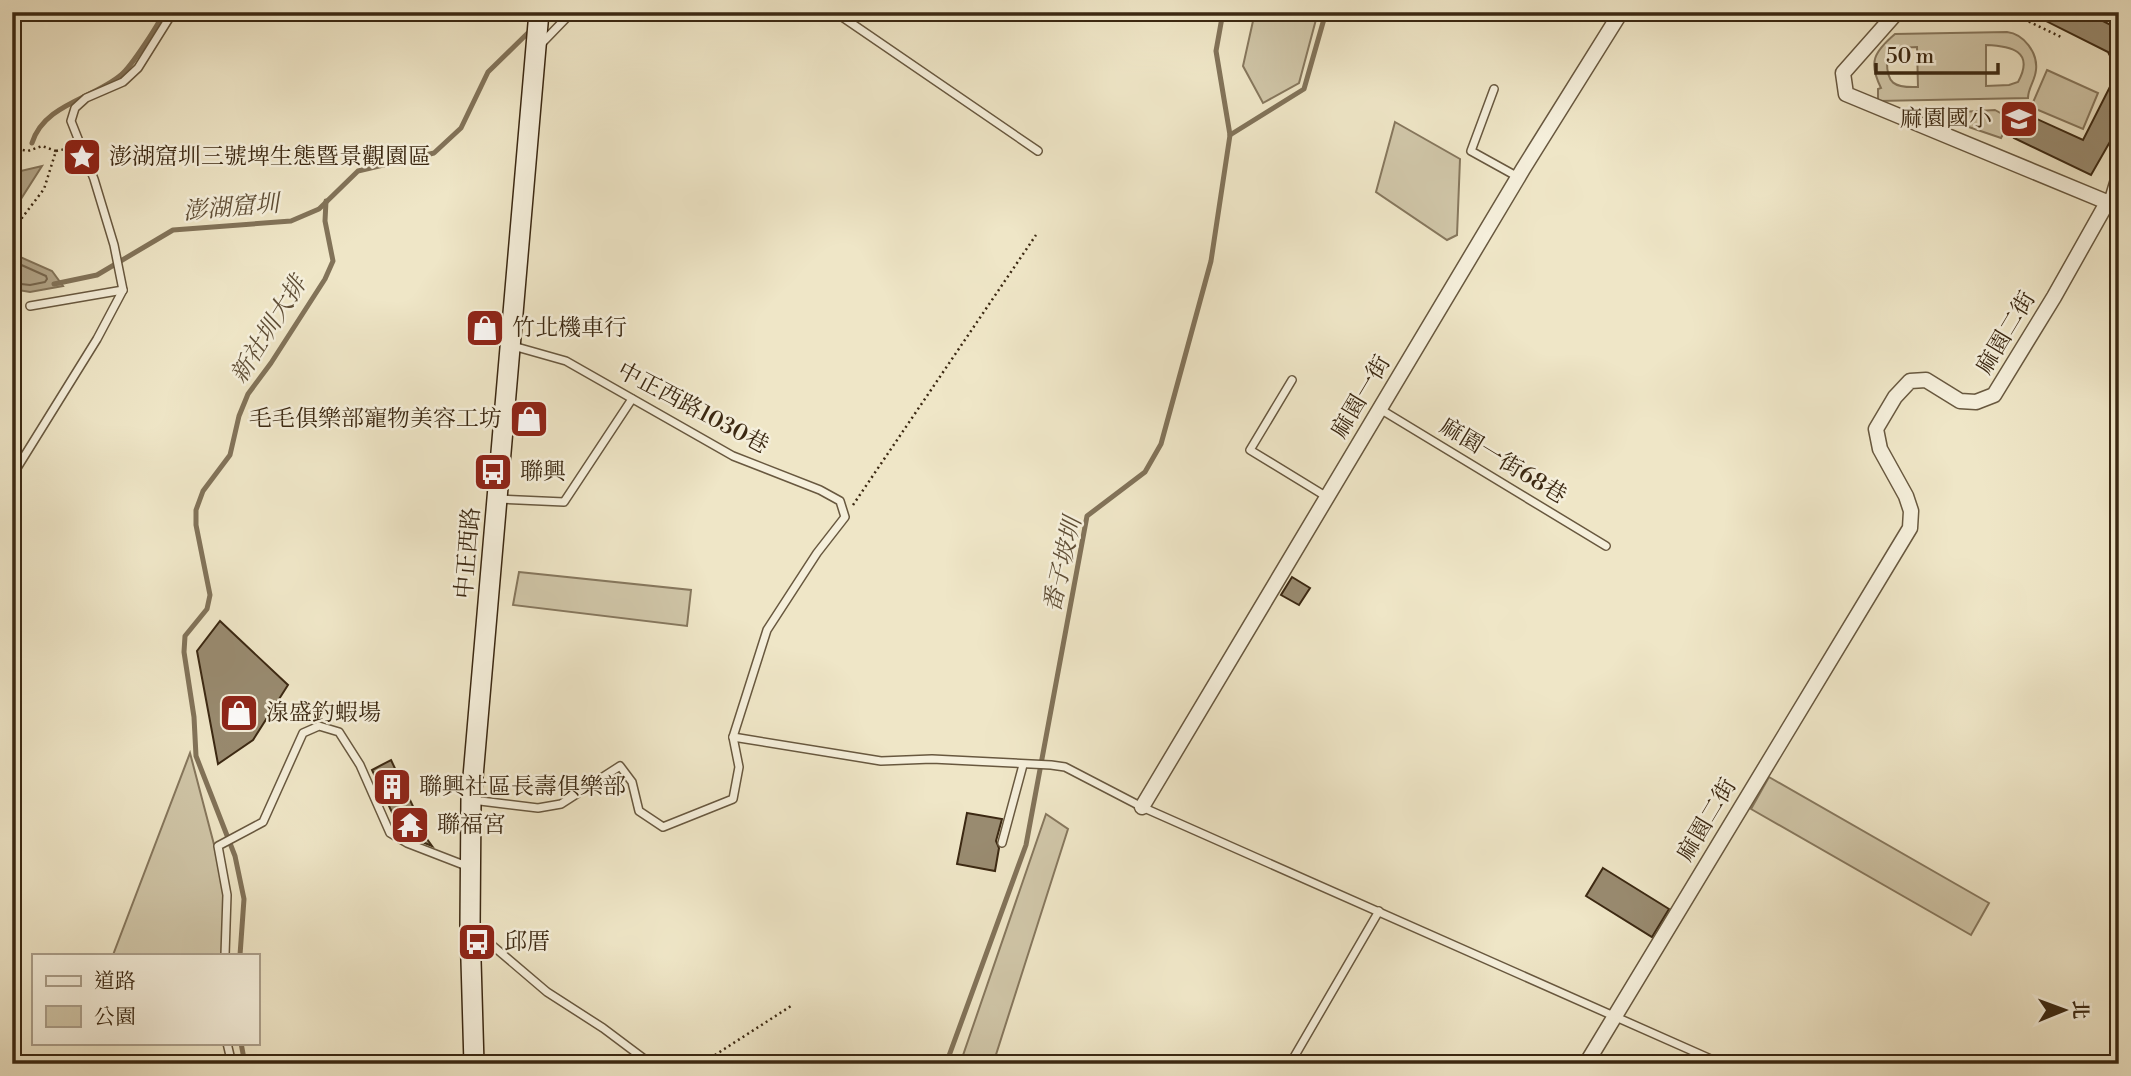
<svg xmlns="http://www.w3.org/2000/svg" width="2131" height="1076" viewBox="0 0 2131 1076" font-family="'Libre Bodoni','Noto Serif TC',serif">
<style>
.green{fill:#d0c6a8;stroke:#86775d;stroke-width:2;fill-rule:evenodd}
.water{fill:#b2a589;stroke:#827359;stroke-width:2}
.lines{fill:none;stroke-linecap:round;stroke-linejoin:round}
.shore{stroke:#76664e;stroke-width:2}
.stream{stroke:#827359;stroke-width:5}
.building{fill:#998b70;stroke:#3b2812;stroke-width:2}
.lane-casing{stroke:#68583f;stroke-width:10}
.street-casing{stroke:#68583f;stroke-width:17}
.secondary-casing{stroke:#3b2812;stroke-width:22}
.path{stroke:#3b2812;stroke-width:2.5;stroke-dasharray:2 3.5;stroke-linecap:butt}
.lane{stroke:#f5efdb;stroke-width:7}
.street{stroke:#f5efdb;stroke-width:14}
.secondary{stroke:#f5efdb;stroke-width:19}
.labels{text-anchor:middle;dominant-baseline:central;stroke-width:5;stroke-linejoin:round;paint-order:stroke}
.poi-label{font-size:23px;fill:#3b2812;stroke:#f5efdb;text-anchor:start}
.street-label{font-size:23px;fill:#3b2812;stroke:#f5efdb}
.water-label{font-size:24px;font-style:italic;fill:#5f4e36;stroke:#f5efdb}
</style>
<rect width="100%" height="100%" fill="#efe6c7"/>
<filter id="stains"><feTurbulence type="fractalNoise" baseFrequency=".00286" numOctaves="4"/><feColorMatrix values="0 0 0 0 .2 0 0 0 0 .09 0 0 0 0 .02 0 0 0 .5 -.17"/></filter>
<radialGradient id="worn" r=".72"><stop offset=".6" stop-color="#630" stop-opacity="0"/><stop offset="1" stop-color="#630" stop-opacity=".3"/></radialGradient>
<g class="green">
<polygon points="1255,12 1318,12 1299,83 1263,103 1243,66"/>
<path d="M2007 32C2024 34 2038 53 2036 70 2035 81 2028 88 2028 98L1878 101V89L1881 88C1868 62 1874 52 1895 34ZM1986 45C2011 46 2035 51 2018 82L2009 85 1986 86ZM1917 47 1918 87C1894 88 1886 84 1887 58L1898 48Z"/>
<polygon points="2047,70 2098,93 2083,129 2031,107"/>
<polygon points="1995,110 2011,119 2001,138 1960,124 1961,112"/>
<polygon points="1395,122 1460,159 1457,235 1447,240 1376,192"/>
<polygon points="519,572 691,590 687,626 513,605"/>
<polygon points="190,753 227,894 226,955 113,955"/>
<polygon points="1769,777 1989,903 1971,935 1751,809"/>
<polygon points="1046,814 1068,829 993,1064 960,1064"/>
</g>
<g class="water">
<polygon points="42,166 12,213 12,173"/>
<polygon points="12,248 20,257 52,271 63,286 30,292 12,289"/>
</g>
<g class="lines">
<polyline class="shore" points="12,259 17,263 46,276 47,279 45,282 30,285 12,283"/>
<g class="stream">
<polyline points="1230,135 1304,89 1326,12"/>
<path d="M32 143C44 104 93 99 121 75 131 67 159 24 164 12"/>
<polyline points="54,284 97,275 173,230 291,221 319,209 358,171 434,153 461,128 488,72 533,28"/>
<polyline points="240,955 244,899 235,856 196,756 194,717 184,652 185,636 207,609 210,595 196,525 196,510 203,491 230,455 239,416 248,394 271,363 325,279 333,261 325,221 326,201"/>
<polyline points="241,1043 245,1064"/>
<polyline points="946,1064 1026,845 1087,516 1145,472 1161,444 1211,261 1230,135 1216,51 1223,12"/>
</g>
</g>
<g class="building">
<polygon points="2028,12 2085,12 2119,29 2119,126 2091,175 2014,138 2026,114 2083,140 2118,71 2108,52"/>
<polygon points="1292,577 1310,588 1299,605 1281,595"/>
<polygon points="220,621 288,685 253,740 218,764 197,651"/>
<polygon points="391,760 418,817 424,823 419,828 432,846 410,837 396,827 398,825 372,770"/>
<polygon points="967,813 1002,819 996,841 999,848 995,871 957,864"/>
<polygon points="1603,868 1669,909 1652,937 1586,896"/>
</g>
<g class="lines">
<g class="lane-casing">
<g id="lane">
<polyline points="835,12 1038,151"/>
<polyline points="321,15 324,12"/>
<polyline points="542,43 572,12"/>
<polyline points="1494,89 1471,151 1518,177"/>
<polyline points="2108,201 2119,164"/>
<polyline points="30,306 123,290"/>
<polyline points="1292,380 1250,450 1327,497"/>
<polyline points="1380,409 1606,546"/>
<polyline points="12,476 97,339 123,290 114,245 94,179 71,121 75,108 86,98 123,82 138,68 173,12"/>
<polyline points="499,499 564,502 632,399"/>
<polyline points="733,737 881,761 932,759 1051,765 1065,767 1142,807 1722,1064"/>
<polyline points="472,800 538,808 561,804 620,766 632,782 639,811 663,827 733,799 739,767 733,737 767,630 817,553 845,517 840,501 820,490 733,456 566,361 513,346"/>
<polyline points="1002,843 1023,765"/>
<polyline points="473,929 547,992 603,1028 651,1064"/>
<polyline points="225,955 227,895 218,846 263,822 303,733 319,726 339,732 360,765 390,833 407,843 469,867"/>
<polyline points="227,1043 232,1064"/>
<polyline points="793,1064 802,1059"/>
<polyline points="1290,1064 1379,911"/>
</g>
</g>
<g class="street-casing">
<g id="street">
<polyline points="1897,12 1843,73 1846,94 2119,207"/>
<polyline points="1142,807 1523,169 1621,12"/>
<polyline points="1586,1064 1910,528 1911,511 1906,496 1880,449 1876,429 1895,397 1910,381 1926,380 1960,401 1976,402 1994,395 2054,297 2108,201"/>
</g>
</g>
<g class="secondary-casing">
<polyline id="secondary" points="474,1064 470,926 471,800 539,12"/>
</g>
<g class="path">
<polyline points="2009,12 2061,37"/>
<polyline points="12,148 28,151 42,146 56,151 44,189 12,231"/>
<polyline points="56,151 70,148"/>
<polyline points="853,505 1036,235"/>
<polyline points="701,1064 791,1006"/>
</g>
<use href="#lane" class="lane"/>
<use href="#street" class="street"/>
<use href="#secondary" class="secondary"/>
</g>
<defs>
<g id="school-square" transform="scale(2.0125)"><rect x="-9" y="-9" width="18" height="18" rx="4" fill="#8f2418" stroke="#f5efdb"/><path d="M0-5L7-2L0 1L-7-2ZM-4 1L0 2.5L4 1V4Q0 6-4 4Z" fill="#fff"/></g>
<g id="sight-square" transform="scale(2.0125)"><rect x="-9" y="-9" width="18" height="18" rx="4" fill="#8f2418" stroke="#f5efdb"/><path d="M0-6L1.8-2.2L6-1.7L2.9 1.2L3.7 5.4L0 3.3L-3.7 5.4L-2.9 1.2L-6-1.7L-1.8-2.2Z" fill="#fff"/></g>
<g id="shop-square" transform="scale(2.0125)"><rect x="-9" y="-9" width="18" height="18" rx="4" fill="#8f2418" stroke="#f5efdb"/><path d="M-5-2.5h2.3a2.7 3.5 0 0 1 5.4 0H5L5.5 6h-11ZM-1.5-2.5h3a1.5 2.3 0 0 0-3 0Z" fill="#fff"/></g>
<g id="bus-square" transform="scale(2.0125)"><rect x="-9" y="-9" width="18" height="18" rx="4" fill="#8f2418" stroke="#f5efdb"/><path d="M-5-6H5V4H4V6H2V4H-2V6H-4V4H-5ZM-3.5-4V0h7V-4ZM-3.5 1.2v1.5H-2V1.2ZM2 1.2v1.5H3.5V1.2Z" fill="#fff"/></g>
<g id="building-square" transform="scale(2.0125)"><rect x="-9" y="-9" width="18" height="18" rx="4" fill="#8f2418" stroke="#f5efdb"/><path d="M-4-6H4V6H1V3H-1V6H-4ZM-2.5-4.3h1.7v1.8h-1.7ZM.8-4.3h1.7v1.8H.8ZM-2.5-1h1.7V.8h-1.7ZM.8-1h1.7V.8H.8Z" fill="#fff"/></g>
<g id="temple-square" transform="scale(2.0125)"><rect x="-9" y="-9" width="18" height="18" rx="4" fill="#8f2418" stroke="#f5efdb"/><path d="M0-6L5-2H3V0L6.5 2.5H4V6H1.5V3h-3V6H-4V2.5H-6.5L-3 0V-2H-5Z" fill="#fff"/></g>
</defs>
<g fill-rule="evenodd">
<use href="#school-square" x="2019" y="119"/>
<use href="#sight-square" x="82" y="157"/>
<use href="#shop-square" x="485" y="328"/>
<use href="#shop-square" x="529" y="419"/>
<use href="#bus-square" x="493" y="472"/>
<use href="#shop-square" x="239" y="713"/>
<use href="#building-square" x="392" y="787"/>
<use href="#temple-square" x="410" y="825"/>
<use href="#bus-square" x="477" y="942"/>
</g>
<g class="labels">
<g class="poi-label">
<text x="1992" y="119" text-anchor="end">麻園國小</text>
<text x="109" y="157">澎湖窟圳三號埤生態暨景觀園區</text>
<text x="512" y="328">竹北機車行</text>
<text x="502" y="419" text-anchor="end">毛毛俱樂部寵物美容工坊</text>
<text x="520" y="472">聯興</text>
<text x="266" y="713">湶盛釣蝦場</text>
<text x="419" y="787">聯興社區長壽俱樂部</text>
<text x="437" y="825">聯福宮</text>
<text x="504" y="942">邱厝</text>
</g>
<g class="street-label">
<text transform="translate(2006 333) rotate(-59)">麻園二街</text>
<text transform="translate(1361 397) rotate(-59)">麻園一街</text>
<text transform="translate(693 408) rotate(28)">中正西路1030巷</text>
<text transform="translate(1503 461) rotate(31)">麻園一街68巷</text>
<text transform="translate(468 553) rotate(-85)">中正西路</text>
<text transform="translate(1707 820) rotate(-59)">麻園二街</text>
</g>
<g class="water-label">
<text transform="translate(231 208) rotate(-5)">澎湖窟圳</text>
<text transform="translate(269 330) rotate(-58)">新社圳大排</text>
<text transform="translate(1063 565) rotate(-77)">番子坡圳</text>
</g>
</g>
<rect width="2131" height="1076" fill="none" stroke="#efe6c7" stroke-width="42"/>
<rect x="14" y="14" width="2103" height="1048" fill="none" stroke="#3b2812" stroke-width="3.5"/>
<rect x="21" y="21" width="2089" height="1034" fill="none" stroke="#3b2812" stroke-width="2"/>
<rect x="32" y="954" width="228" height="91" fill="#f5efdb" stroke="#ab9f8b" stroke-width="2"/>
<rect x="46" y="976" width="35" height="10" fill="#f5efdb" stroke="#ab9f8b" stroke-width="2"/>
<text x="94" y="988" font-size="21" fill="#3b2812">道路</text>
<rect x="46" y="1006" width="35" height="21" fill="#d0c6a8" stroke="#ab9f8b" stroke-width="2"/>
<text x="94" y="1024" font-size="21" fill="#3b2812">公園</text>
<g transform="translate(2064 1010) rotate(89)" stroke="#f5efdb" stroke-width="5" paint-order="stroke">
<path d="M0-5L12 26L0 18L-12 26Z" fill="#3b2812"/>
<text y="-10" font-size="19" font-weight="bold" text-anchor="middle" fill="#3b2812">北</text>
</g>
<path d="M1876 63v10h122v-10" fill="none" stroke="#3b2812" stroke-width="3.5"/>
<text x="1886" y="63" font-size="21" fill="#3b2812" stroke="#f5efdb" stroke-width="5" paint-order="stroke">50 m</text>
<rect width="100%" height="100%" filter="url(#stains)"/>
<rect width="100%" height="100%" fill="url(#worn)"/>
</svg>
